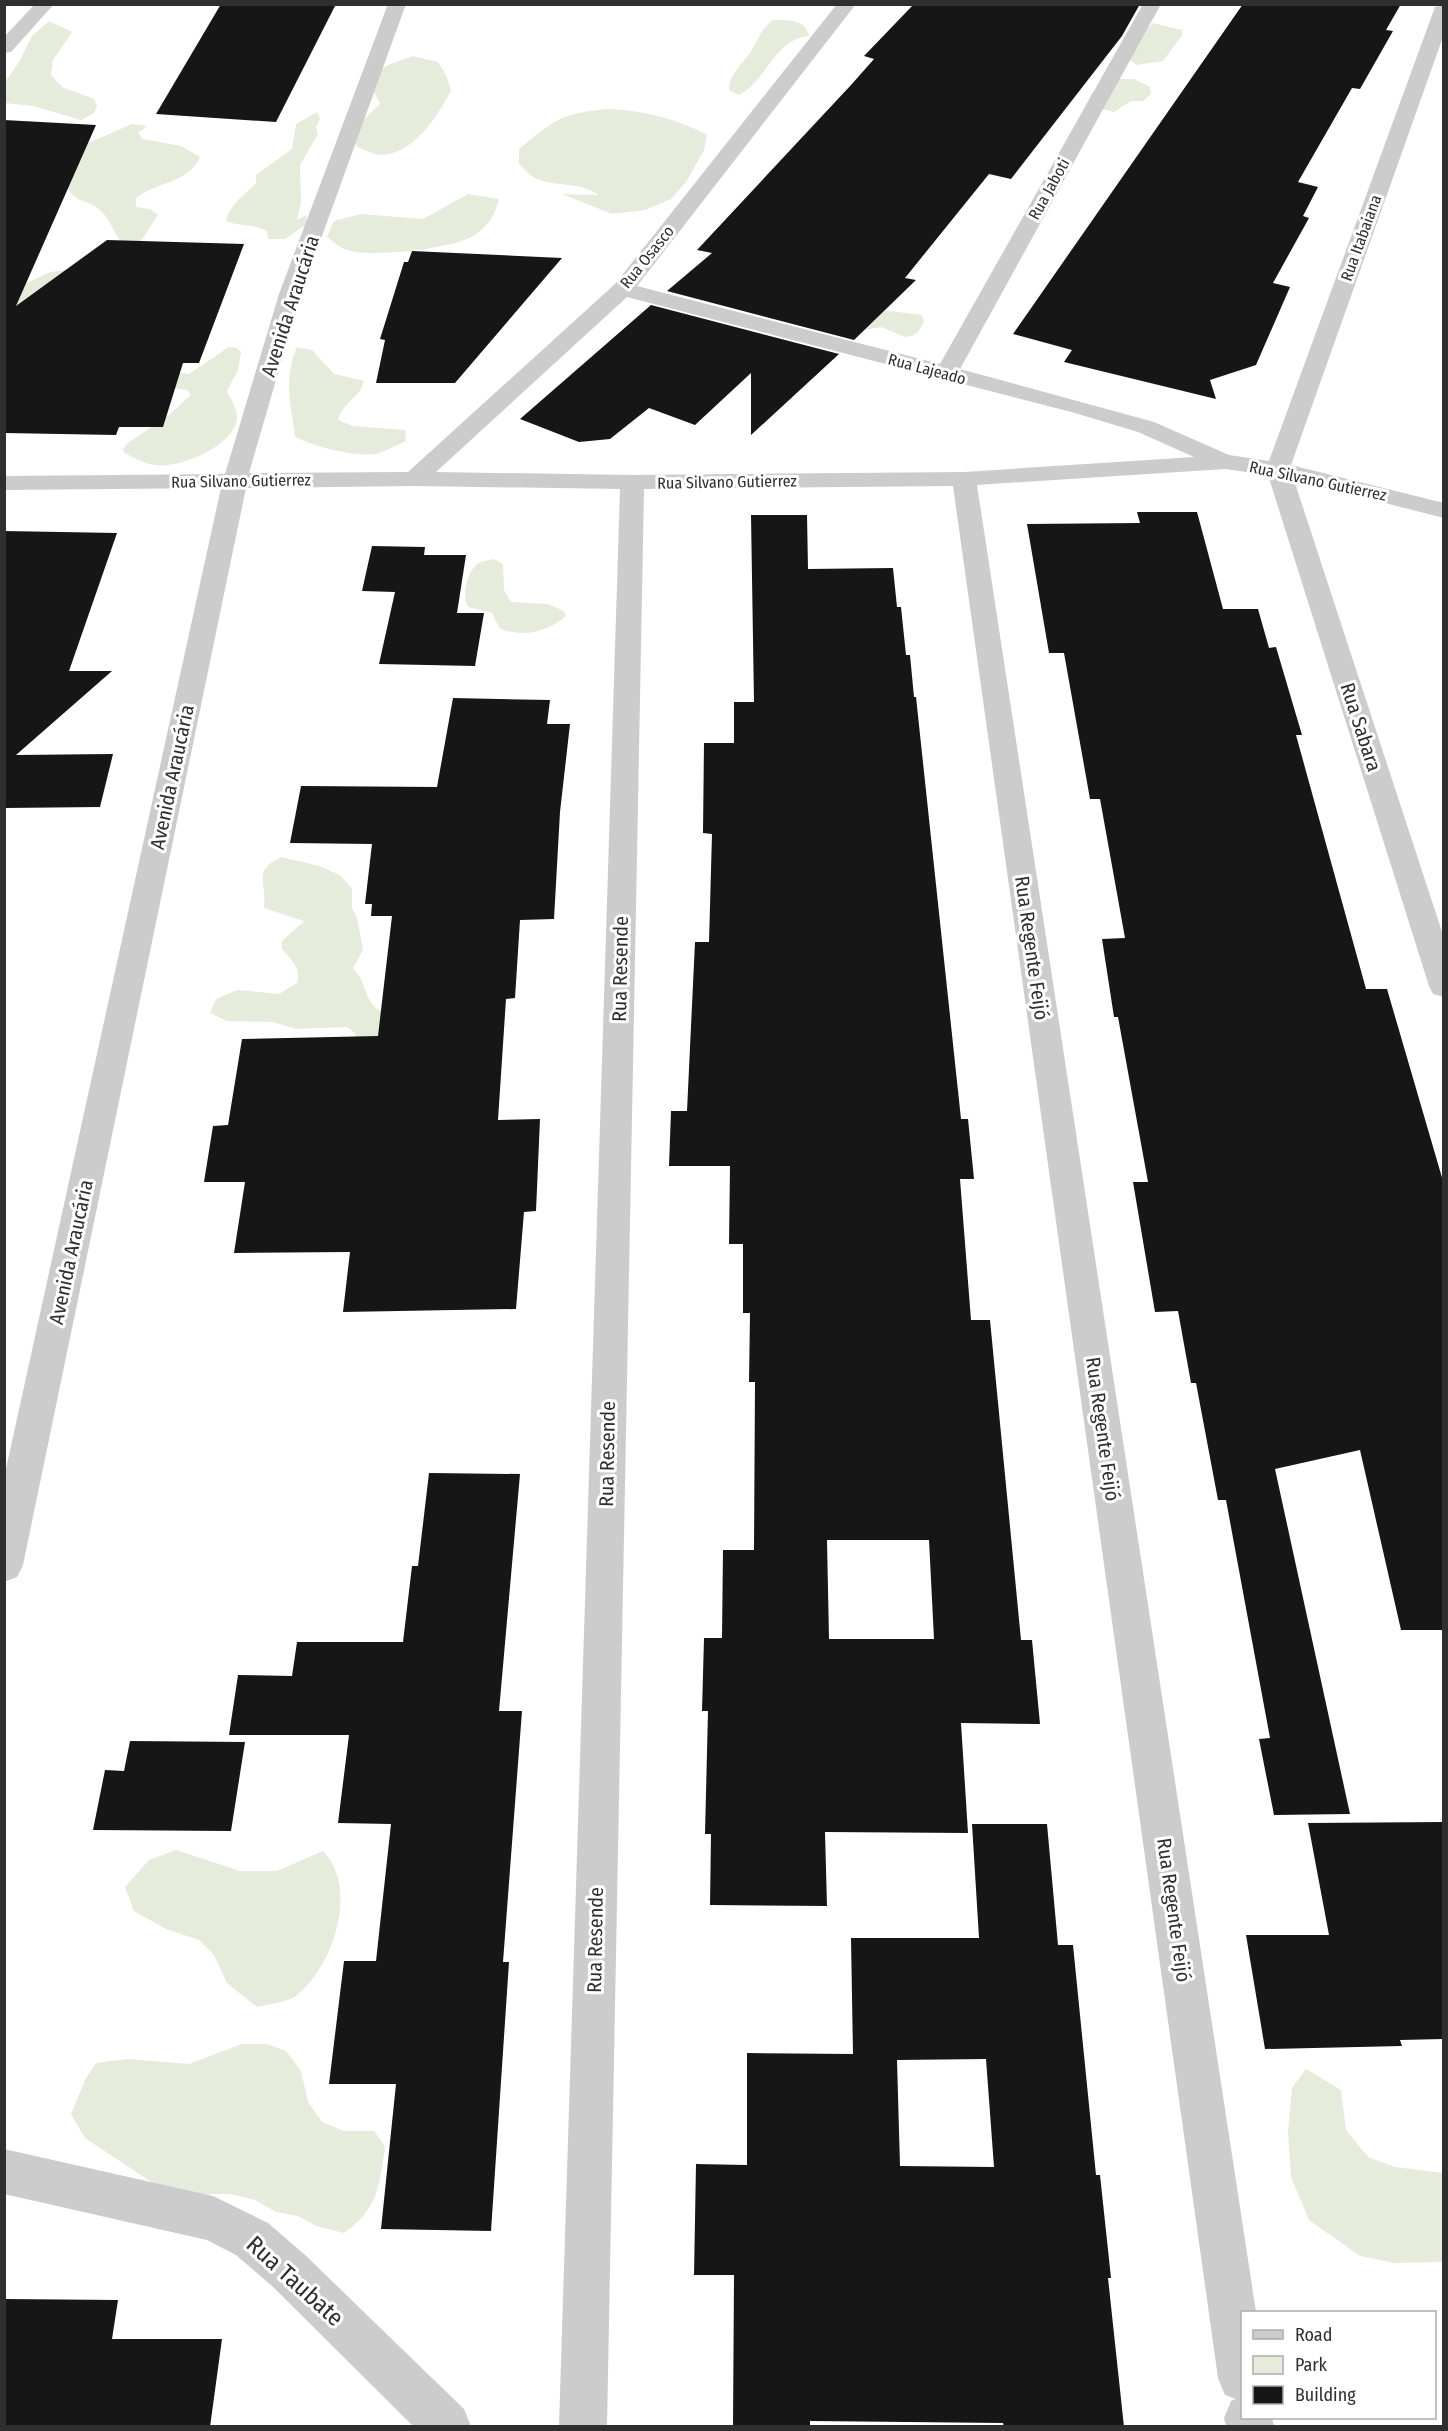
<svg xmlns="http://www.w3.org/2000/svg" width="1448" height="2431" viewBox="0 0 1448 2431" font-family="'Fira Sans Condensed',sans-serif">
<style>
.green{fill:#e5ecdc}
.building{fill:#161616;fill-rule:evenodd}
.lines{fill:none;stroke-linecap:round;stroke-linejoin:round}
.street{fill:#ccc;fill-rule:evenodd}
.labels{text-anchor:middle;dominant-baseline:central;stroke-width:6;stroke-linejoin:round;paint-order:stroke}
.far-street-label{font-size:16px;fill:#2f2f2f;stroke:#fff}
.street-label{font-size:20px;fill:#2f2f2f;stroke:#fff}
.near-street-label{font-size:24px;fill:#2f2f2f;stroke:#fff}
</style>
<rect width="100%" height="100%" fill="#fff"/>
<g class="green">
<path d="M773 20C787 20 806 19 809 36 774 39 767 81 739 95L729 90C729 72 746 62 753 48 760 36 762 28 773 20Z"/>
<polygon points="49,21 72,32 53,60 51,75 62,87 94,99 97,106 94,113 81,120 33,106 5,103 5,82 19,62 32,36"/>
<polygon points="1153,23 1182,30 1182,35 1163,61 1137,65 1127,58 1145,30"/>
<path d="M413 56 438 62 447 77 451 91C437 117 412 156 379 155 372 154 363 149 356 146L353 130 380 104 373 90 370 77 388 65Z"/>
<polygon points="1117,79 1134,79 1150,87 1151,94 1143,101 1131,101 1114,112 1091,106 1090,95 1101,85"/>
<path d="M610 109C645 111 675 118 707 135L704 150 686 182 671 199 645 210 612 214 562 194 598 195C581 181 553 188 533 177 528 174 523 168 519 163V149C556 119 561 113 610 109Z"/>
<path d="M317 112 320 119 316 127 318 134 300 165 301 202 297 220 306 215 307 224 285 239H268L267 231C254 224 241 227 226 221 229 205 245 195 256 183V175L292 149 296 124Z"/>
<path d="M132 124 147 126 138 133 143 139 181 146 200 157C189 183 156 182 136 198V207L150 209 158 215 141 241 125 245C113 236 112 220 100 210 86 198 76 205 66 185L79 147Z"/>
<path d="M468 194 499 199C495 214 490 223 478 233 458 249 371 258 347 250 340 248 333 241 327 237L334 221 361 214 423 219Z"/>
<polygon points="69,270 49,305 15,306 21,286 50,272"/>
<polygon points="864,308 922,315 924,322 918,332 912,336 905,337 881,327 841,334"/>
<path d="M229 347 237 348 241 352 238 370 227 391C230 399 237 407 237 417 237 445 179 469 155 465 144 464 134 457 124 453L123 449 128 443 169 415 191 395 188 390 172 388 173 372 189 374Z"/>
<path d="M297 347 312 350 334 374 364 381C360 398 342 403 338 420L353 426 405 430 406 441C396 445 385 452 375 454 354 457 313 446 295 437 291 403 283 380 297 347Z"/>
<path d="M494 559 503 564 504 590 511 602 548 604 564 611 566 616C546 633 524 637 500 629L492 613 468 607C461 596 467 570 479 563 483 561 489 560 494 559Z"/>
<path d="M281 857 319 866 340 875 352 889V908L357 918 363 950 353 968C364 980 363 987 370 1001 376 1013 399 1018 410 1025L357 1049 355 1033 347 1027 297 1029 272 1022 227 1021 210 1013 216 999 237 990 279 994 297 983C301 968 292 960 282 949V941L304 921 264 908C267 881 252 871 281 857Z"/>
<path d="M176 1850 240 1871H277L323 1851C359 1888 334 1965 297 1995 289 2002 268 2004 257 2007L227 1983 214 1955 199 1940 166 1929 134 1911 125 1887 149 1860Z"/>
<path d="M242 2044H267L286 2051 301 2071 308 2102 322 2122 344 2131H374L385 2146C380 2185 378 2209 344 2233L316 2226 298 2216 276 2212 255 2200 230 2194H190L159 2187 85 2138 71 2114 86 2078 96 2063 128 2059 189 2064Z"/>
<polygon points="1306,2069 1341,2090 1346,2130 1368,2157 1395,2167 1443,2173 1443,2262 1395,2263 1360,2256 1309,2220 1291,2177 1288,2132 1292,2088"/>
</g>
<g class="building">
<polygon points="221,4 336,4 276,122 156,114"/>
<polygon points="914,4 1140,4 1122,36 1011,179 989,174 905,278 916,280 854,340 667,291 712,253 697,250 851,85 874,59 864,56"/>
<polygon points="1243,4 1401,4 1386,30 1393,31 1360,89 1352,88 1298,182 1318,187 1303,216 1309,218 1273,283 1290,287 1256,365 1210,380 1216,399 1064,362 1072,350 1013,334"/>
<polygon points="4,120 96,125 16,306 107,240 244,244 199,363 183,363 163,427 119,427 116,435 4,433"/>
<polygon points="412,251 562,258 455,383 376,383 385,340 380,339 404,262 408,262"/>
<polygon points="651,305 839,354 751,435 751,373 695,425 649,408 610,439 579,442 520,419"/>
<polygon points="1137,512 1197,512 1223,609 1258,609 1269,648 1276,647 1302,735 1296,735 1366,989 1387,989 1443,1181 1443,1630 1401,1630 1360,1450 1275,1469 1350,1814 1274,1815 1259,1739 1270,1738 1226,1500 1218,1500 1196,1383 1191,1383 1178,1311 1155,1312 1133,1182 1148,1182 1118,1017 1114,1017 1102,939 1125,938 1100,799 1090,799 1064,653 1049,653 1027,524 1140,523"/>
<path d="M751 515H807L808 569 893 568 897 607H901L906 655H910L914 697H916L961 1119H968L974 1179H960L971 1320H990L1021 1640H1032L1040 1724 961 1723 968 1833 825 1832 827 1906 710 1905 711 1834H705L708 1711H702L704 1638H722L723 1550H754L755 1382H749L750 1313H743V1244H729L730 1166H669L671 1111H687L695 942H709L712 834 703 833 704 743H734V702H754ZM827 1540H929L934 1639H829Z"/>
<polygon points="4,531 117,533 69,671 112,671 16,755 113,754 100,807 4,808"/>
<polygon points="372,546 425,547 424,555 466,555 457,613 484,613 475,666 379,664 395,592 362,591"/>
<polygon points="453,698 550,700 547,724 570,724 560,812 554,919 520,920 515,998 506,999 498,1120 540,1119 536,1211 524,1212 516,1309 343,1312 350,1252 234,1253 245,1182 204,1182 213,1126 228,1125 242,1039 378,1036 392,916 371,916 372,904 365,904 372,844 290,843 301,786 437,787"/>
<polygon points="429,1473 520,1474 499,1711 522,1711 503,1962 509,1962 491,2231 381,2229 396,2084 329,2084 344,1961 376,1961 391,1824 338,1823 349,1735 229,1735 238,1675 292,1676 297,1642 403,1642 412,1566 418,1566"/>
<polygon points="130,1741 245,1742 231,1831 93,1830 105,1770 124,1771"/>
<polygon points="1443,1822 1443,2039 1400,2040 1402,2046 1265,2049 1246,1935 1329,1935 1308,1823"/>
<path d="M972 1824H1047L1058 1945H1073L1096 2175H1100L1111 2278H1108L1124 2427H1004L1003 2423 810 2421V2427H733L734 2275H694L696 2164 747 2165V2053L853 2054 851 1938H979ZM986 2059 994 2167 900 2166 897 2060Z"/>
<polygon points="4,2299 118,2300 112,2339 222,2339 210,2427 4,2427"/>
</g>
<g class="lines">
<g class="street">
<polygon points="35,4 54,4 11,52 4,53 4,37"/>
<path d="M388 4H406L301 294 249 473 408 472 615 284 837 4H856L637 286 940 364 1143 4H1161L960 369 1154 422 1229 455 1269 461 1435 7 1444 4V34L1291 465 1444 503V518L1294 480 1444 938V997L1433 994 1429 986 1268 475 1225 469 977 485 1256 2312H1242V2418H1272L1274 2426H1226L1224 2418 1231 2401 1236 2399 1225 2395 1218 2378 953 486 644 489 607 2426H559L620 489 414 486 246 488 23 1565 17 1577 4 1582V1478L221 488 4 490V476L225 474 279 294ZM627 297 1075 413 1138 432 1194 457 964 472 632 475 436 472Z"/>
<polygon points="4,2149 213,2196 268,2223 304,2254 464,2409 471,2426 413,2426 272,2286 236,2255 207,2240 4,2194"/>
</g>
</g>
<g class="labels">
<g class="far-street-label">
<text transform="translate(1049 189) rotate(-61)">Rua Jaboti</text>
<text transform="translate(1361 238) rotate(-70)">Rua Itabaiana</text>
<text transform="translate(647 257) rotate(-51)">Rua Osasco</text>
<text transform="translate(927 369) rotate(15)">Rua Lajeado</text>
<text transform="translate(241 481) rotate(-1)">Rua Silvano Gutierrez</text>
<text transform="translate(1318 481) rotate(12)">Rua Silvano Gutierrez</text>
<text transform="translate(727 482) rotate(-1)">Rua Silvano Gutierrez</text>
</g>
<g class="street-label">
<text transform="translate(290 306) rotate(-72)">Avenida Araucária</text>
<text transform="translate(1361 727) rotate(72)">Rua Sabara</text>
<text transform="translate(172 777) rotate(-78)">Avenida Araucária</text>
<text transform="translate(1032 948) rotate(82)">Rua Regente Feijó</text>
<text transform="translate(620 969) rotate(-89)">Rua Resende</text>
<text transform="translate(71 1252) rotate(-78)">Avenida Araucária</text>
<text transform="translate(1103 1429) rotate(82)">Rua Regente Feijó</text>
<text transform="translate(607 1454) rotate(-89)">Rua Resende</text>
<text transform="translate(1174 1910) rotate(82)">Rua Regente Feijó</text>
<text transform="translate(595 1940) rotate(-89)">Rua Resende</text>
</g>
<g class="near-street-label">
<text transform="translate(295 2281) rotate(42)">Rua Taubate</text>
</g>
</g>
<rect width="1448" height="2431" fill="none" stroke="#2f2f2f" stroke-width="12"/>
<rect x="1241" y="2311" width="195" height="108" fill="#ffffff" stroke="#acacac" stroke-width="1.5"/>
<rect x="1253" y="2330" width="30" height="9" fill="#cccccc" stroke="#acacac" stroke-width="1.5"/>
<text x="1295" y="2341" font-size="18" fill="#2f2f2f">Road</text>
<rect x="1253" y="2356" width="30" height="18" fill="#e5ecdc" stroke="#acacac" stroke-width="1.5"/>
<text x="1295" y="2371" font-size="18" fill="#2f2f2f">Park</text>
<rect x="1253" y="2386" width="30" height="18" fill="#161616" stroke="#acacac" stroke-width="1.5"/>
<text x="1295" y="2401" font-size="18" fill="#2f2f2f">Building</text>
</svg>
